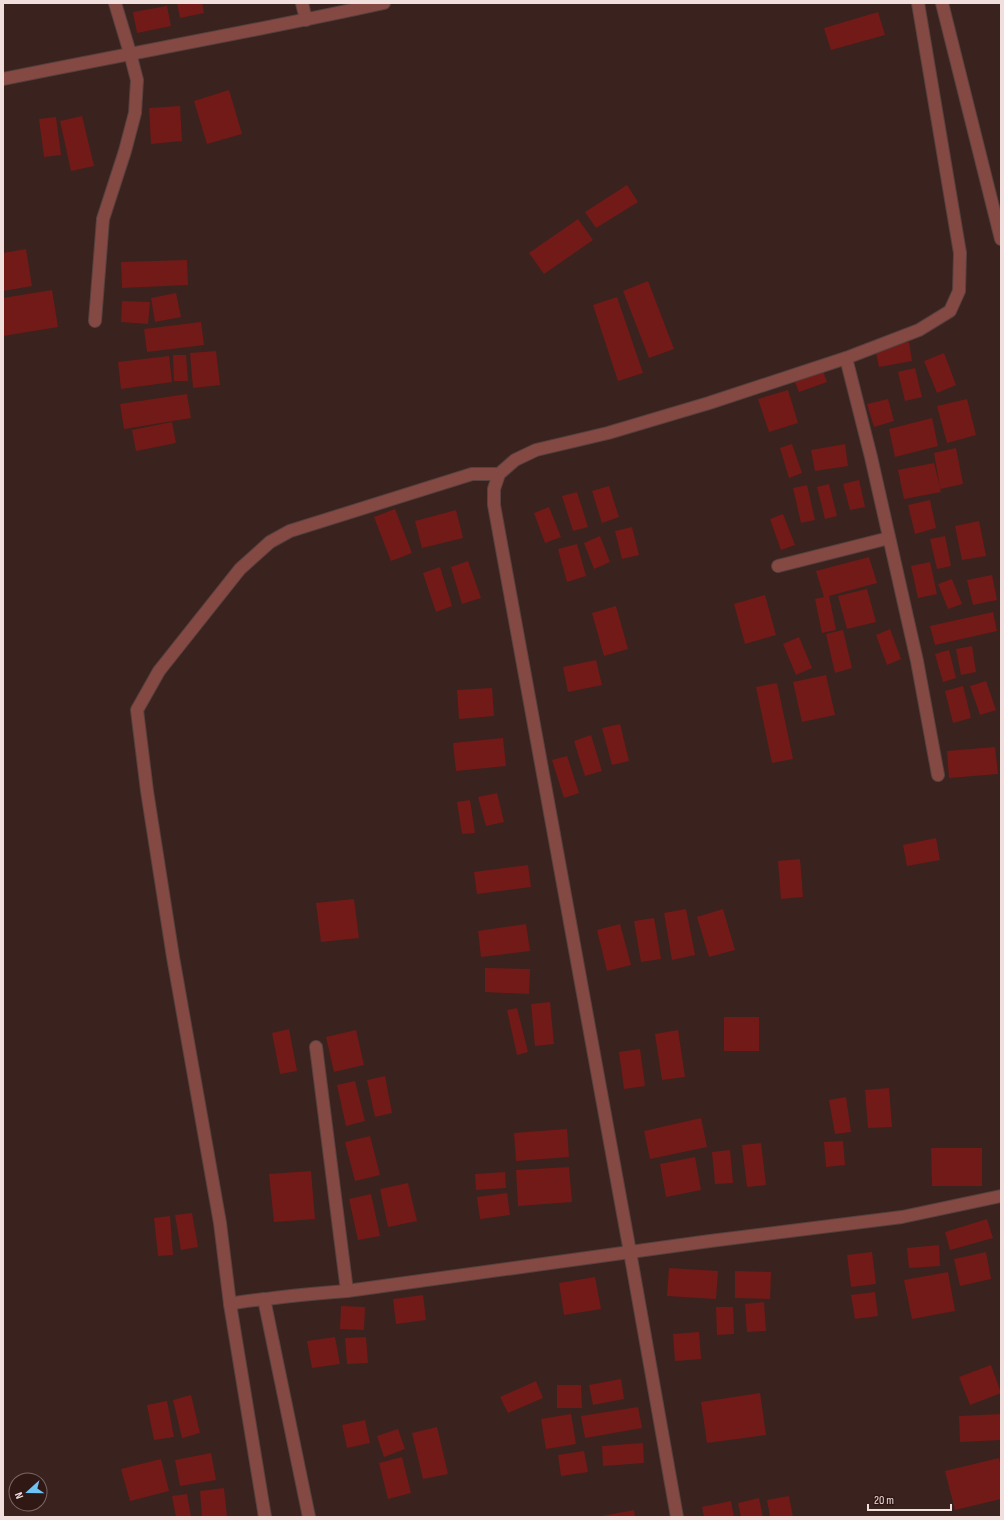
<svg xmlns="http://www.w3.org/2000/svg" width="1004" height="1520" viewBox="0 0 1004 1520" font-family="'Sofia Sans Condensed',sans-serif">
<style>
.building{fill:#721a17}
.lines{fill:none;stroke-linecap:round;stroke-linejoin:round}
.minor-casing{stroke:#57403d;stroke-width:14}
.minor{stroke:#854943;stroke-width:12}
</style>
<rect width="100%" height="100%" fill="#3a221f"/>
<g class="building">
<polygon points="177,3 202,3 204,13 180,18"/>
<polygon points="167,6 171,26 137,33 133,12"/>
<polygon points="878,12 885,35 831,50 824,28"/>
<polygon points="229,90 242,134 207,144 194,101"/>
<polygon points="180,106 182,141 151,144 149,108"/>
<polygon points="82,116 94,166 71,171 60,121"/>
<polygon points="56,117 61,155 44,157 39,119"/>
<polygon points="627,185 638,202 596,228 585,212"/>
<polygon points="578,219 593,240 544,274 529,253"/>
<polygon points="26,249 32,286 3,291 3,253"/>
<polygon points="187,260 188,285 122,288 121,262"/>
<polygon points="648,281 674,349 649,358 623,291"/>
<polygon points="52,290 58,327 3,336 3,298"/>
<polygon points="176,293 181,317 155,322 151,298"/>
<polygon points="617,297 643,373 618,381 593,305"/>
<polygon points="122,301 150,302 148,324 121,322"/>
<polygon points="201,322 204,345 147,352 144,329"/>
<polygon points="909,342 912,361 879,367 875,348"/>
<polygon points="216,351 220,385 193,388 190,353"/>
<polygon points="944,353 956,385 937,393 924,361"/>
<polygon points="173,355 186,355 188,381 174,381"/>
<polygon points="169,356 172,382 121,389 118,362"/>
<polygon points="915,368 922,397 905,401 898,372"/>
<polygon points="823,371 827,382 799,392 795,382"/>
<polygon points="788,390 798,423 769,432 758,399"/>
<polygon points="187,394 191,418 124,429 120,404"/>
<polygon points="888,399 894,421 874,427 867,404"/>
<polygon points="967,399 976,435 947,443 937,406"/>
<polygon points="932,418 938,446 895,457 889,429"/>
<polygon points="172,422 176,443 136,451 132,430"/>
<polygon points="792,444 802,473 789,478 780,448"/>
<polygon points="845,444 848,466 815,471 811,450"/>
<polygon points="956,448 963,484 940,489 941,492 904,499 898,470 934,463 940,487 934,453"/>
<polygon points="859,480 865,507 850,510 843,484"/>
<polygon points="829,484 837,516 825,519 817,487"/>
<polygon points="807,485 815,520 801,523 793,488"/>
<polygon points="609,486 619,517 602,523 592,491"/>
<polygon points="577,492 588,527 573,531 562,496"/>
<polygon points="930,500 936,528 915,534 908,505"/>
<polygon points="549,507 561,537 545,543 534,513"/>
<polygon points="395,509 412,553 391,561 374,517"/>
<polygon points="456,510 463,538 422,548 415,521"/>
<polygon points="783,514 795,545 781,550 770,519"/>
<polygon points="979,521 986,556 962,560 955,526"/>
<polygon points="632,527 639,555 622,559 615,531"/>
<polygon points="600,536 610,562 594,569 584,543"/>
<polygon points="945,536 951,566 937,569 930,539"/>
<polygon points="577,544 586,576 567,582 558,549"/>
<polygon points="869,557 877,583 829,596 836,630 822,633 815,599 824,597 816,571"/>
<polygon points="468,561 481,598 462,604 451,567"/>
<polygon points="930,562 937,594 918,598 911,566"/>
<polygon points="440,567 452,606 436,612 423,573"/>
<polygon points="992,575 997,600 973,605 967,580"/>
<polygon points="952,579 962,604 948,609 938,584"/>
<polygon points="867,589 876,622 847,629 838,596"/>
<polygon points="765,595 776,635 745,644 734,604"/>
<polygon points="616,606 628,649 604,656 592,613"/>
<polygon points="993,612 997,631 935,645 930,626"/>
<polygon points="890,629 901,659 887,665 876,635"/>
<polygon points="843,630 852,668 835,673 826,634"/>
<polygon points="799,637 812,668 796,675 783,644"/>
<polygon points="972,646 976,672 961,675 956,649"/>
<polygon points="949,650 956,678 943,682 935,654"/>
<polygon points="596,660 602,685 568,692 563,667"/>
<polygon points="826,675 835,715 802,722 793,682"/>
<polygon points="986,681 996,710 980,715 970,686"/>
<polygon points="777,683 793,759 772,763 756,687"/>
<polygon points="963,686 971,718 953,723 945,691"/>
<polygon points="492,688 494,716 459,719 457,690"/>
<polygon points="620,724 629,761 612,765 602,728"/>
<polygon points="591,735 602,771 585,776 574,741"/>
<polygon points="503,738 506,766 456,771 453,743"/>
<polygon points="995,747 998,774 949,778 947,751"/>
<polygon points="567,756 579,793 564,798 552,760"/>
<polygon points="497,793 504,822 486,826 478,797"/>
<polygon points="470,800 475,833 462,834 457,802"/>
<polygon points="936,838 940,860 907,866 903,845"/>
<polygon points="800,859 803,897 781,899 778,861"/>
<polygon points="528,865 531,887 477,894 474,872"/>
<polygon points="354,899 359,938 321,942 316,903"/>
<polygon points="686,909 695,955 672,960 664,913"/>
<polygon points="723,909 735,950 709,957 697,917"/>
<polygon points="654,918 661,959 641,962 634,921"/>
<polygon points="526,924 530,951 481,957 478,931"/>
<polygon points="620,924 631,965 607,971 597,930"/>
<polygon points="485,968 530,969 529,994 485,992"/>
<polygon points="550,1002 554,1044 535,1046 531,1004"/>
<polygon points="517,1008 528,1052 517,1055 507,1010"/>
<rect x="724" y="1017" width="35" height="34"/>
<polygon points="289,1029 297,1071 280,1074 272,1033"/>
<polygon points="356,1030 364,1065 334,1072 326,1037"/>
<polygon points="678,1030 685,1077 662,1080 655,1034"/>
<polygon points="640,1049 645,1086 624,1089 619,1052"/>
<polygon points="385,1076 392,1113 375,1117 367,1080"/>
<polygon points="355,1081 365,1121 346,1126 337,1085"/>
<polygon points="889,1088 892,1127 868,1128 865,1090"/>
<polygon points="846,1097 851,1132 835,1134 829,1100"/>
<polygon points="701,1118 707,1147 650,1159 644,1131"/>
<polygon points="567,1129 569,1157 516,1161 514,1133"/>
<polygon points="370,1136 380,1175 355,1181 345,1142"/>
<polygon points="843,1141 845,1165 826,1167 824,1142"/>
<polygon points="761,1143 766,1185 747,1187 742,1145"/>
<polygon points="931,1148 982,1148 982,1186 932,1186"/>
<polygon points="730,1150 733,1183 715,1184 712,1152"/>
<polygon points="695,1157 701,1190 666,1197 660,1164"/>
<polygon points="569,1167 572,1202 518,1206 516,1170"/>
<polygon points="311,1171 315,1219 274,1222 269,1174"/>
<polygon points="505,1172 506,1188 476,1190 475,1174"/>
<polygon points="408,1183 417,1221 388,1227 380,1189"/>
<polygon points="507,1193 510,1215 480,1219 477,1197"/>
<polygon points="371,1194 380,1236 358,1240 349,1199"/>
<polygon points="192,1213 198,1247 181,1250 175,1215"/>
<polygon points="170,1216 173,1255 158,1256 154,1218"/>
<polygon points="987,1219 993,1238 950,1250 945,1232"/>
<polygon points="939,1245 940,1266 909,1268 907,1248"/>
<polygon points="872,1252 876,1284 851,1287 847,1255"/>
<polygon points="986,1252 991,1279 960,1286 954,1259"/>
<polygon points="669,1268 718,1271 716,1299 667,1296"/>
<polygon points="735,1271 771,1272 770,1299 735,1298"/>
<polygon points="948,1272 955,1311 912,1319 904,1280"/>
<polygon points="595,1277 601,1309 564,1315 559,1283"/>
<polygon points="875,1292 878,1316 855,1319 851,1295"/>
<polygon points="423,1295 426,1320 396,1324 393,1299"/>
<polygon points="764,1302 766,1331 747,1332 745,1304"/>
<polygon points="341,1306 365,1307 364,1330 340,1329"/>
<polygon points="716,1307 733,1307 734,1334 717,1335"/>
<polygon points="699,1332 701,1359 675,1361 673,1334"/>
<polygon points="335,1337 340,1364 312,1368 307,1341"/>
<polygon points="366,1337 368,1363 347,1364 345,1338"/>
<polygon points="991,1365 1001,1393 970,1405 959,1377"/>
<polygon points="621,1379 624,1399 593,1405 589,1385"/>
<polygon points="536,1381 543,1398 508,1413 500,1397"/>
<polygon points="557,1385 581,1385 582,1408 557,1408"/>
<polygon points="760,1393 766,1435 707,1443 701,1402"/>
<polygon points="191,1395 200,1433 182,1438 173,1400"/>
<polygon points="167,1401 174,1437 154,1440 147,1405"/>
<polygon points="638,1407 642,1428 585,1438 581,1416"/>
<polygon points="571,1414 576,1444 546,1449 541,1419"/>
<polygon points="1001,1414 1001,1440 960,1442 959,1416"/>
<polygon points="365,1420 370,1443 347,1448 342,1425"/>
<polygon points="437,1427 448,1474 423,1479 412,1433"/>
<polygon points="398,1429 405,1449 384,1457 377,1436"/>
<polygon points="643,1443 644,1463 603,1466 602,1446"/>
<polygon points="584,1451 588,1472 561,1476 558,1455"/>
<polygon points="211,1453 216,1480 180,1486 175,1460"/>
<polygon points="402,1457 411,1493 388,1499 379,1463"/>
<polygon points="999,1458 1001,1467 1001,1499 955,1510 945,1471"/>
<polygon points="161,1459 169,1491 130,1501 121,1469"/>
<polygon points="224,1488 227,1517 202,1517 200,1491"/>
<polygon points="187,1494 191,1517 176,1517 172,1496"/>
<polygon points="789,1496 793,1517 770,1517 767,1500"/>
<polygon points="759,1498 763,1517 741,1517 738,1503"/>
<polygon points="731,1501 734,1517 704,1517 702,1507"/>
<polygon points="634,1510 635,1517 602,1517 602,1516"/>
</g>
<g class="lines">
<g class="minor-casing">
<g id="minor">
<polyline points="302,3 306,20"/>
<polyline points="942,3 1001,239"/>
<path d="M3 79C130 53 257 31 384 3"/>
<polyline points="95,321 103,219 125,151 135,113 137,80 130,53 115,3"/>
<polyline points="846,358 871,457 917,661 938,775"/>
<polyline points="778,566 889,538"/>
<polyline points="316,1047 347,1291"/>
<polyline points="264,1299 309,1517"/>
<path d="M230 1304C242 1301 254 1300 267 1299 294 1295 320 1293 347 1291L710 1241 902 1217 1001 1196"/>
<polyline points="265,1517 230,1304 220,1223 173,957 147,791 137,710 159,671 240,569 270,542 290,531 472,474 499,474"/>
<polyline points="677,1517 630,1252 494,505 494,489 499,474 515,460 536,450 608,433 709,403 846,358 919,330 950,311 959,291 960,253 918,3"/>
</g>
</g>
<use href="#minor" class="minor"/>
</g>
<rect width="1004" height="1520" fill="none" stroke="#f0dfdc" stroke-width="8"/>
<g transform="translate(28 1492) rotate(249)"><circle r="19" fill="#301815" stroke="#7d6865"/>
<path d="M0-3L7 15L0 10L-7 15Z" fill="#6fc2f4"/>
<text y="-6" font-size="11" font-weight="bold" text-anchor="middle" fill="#f0dfdc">N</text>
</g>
<path d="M868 1504v6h83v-6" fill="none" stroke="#f0dfdc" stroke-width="2"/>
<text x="874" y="1504" font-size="12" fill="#f0dfdc" stroke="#301815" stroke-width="3" paint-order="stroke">20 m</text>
</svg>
